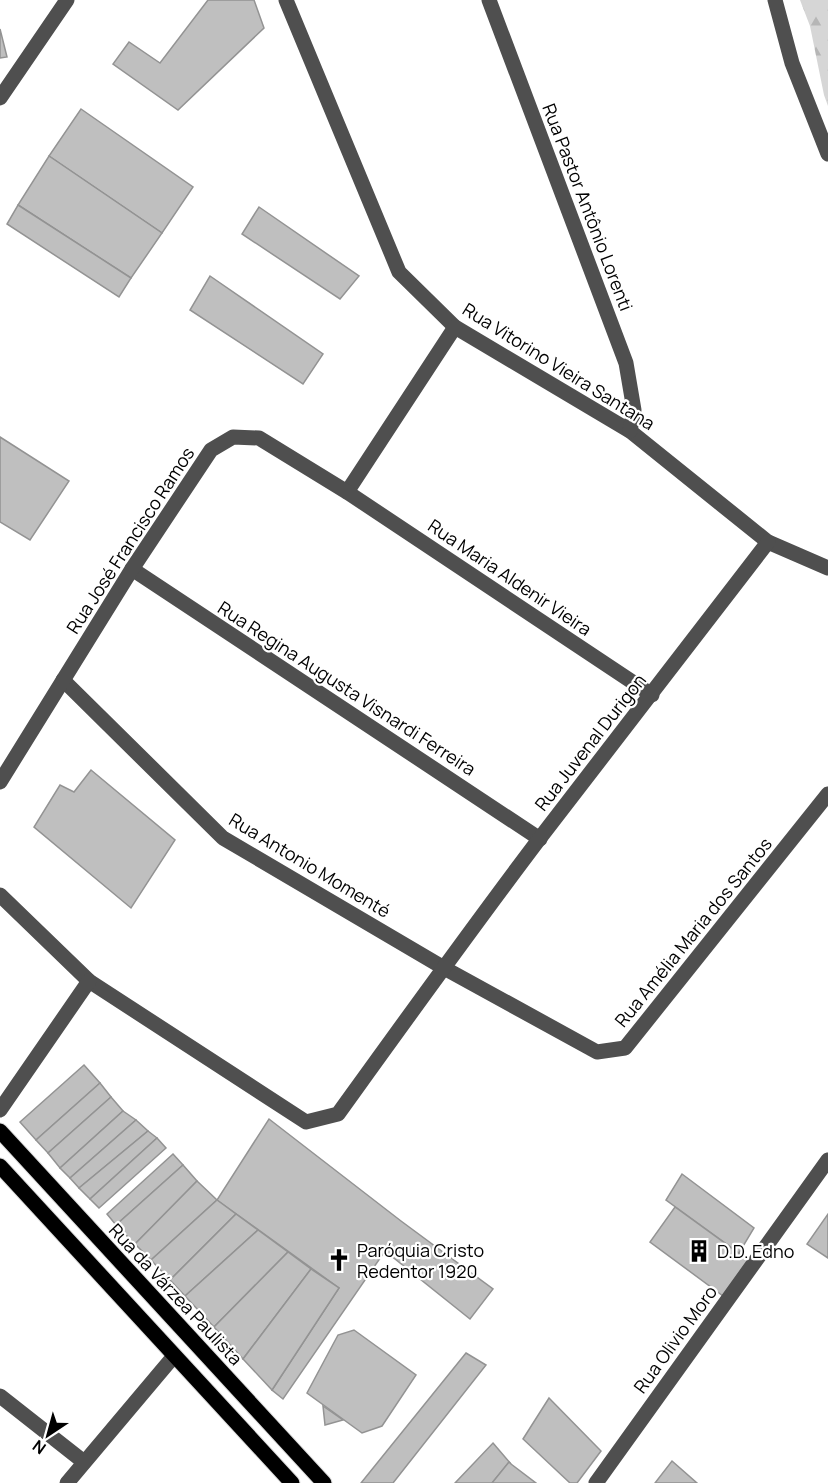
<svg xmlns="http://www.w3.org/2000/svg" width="828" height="1483" viewBox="0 0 828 1483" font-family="Manrope,sans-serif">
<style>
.forest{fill:url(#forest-firs)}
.building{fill:#bfbfbf;stroke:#939393;stroke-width:1.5}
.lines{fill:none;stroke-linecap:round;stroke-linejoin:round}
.major-casing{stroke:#dbdbdb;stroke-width:17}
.minor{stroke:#4f4f4f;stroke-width:15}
.major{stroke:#000;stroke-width:15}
.labels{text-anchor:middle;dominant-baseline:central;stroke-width:4.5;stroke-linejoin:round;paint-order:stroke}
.street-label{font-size:18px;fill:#000;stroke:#fff}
.poi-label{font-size:18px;fill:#000;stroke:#fff;text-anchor:start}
</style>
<defs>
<pattern id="forest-firs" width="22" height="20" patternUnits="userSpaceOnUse" patternTransform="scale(1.5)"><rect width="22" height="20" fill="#d6d6d6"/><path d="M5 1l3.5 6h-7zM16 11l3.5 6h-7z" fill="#b6b6b6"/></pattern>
</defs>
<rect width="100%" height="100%" fill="#fff"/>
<polygon class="forest" points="800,0 828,0 828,106 824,95 810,26"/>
<g class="building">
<polygon points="208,0 254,0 264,28 178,110 113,64 129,42 160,63"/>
<polygon points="0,29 7,57 0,58"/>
<polygon points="81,109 193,187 162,233 49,156"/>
<polygon points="49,156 162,233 131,278 18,205"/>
<polygon points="18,205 131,278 119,297 7,224"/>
<polygon points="259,207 359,276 340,299 242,234"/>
<polygon points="210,276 323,354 303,384 190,310"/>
<polygon points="0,437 69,481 30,540 0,522"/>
<polygon points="91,770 175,840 131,908 34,827 60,785 74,792"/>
<polygon points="84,1065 100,1083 36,1140 20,1122"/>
<polygon points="100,1083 111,1097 48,1153 36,1140"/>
<polygon points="111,1097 123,1111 60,1168 48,1153"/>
<polygon points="123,1111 136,1120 70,1178 60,1168"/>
<polygon points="269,1119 401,1221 493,1289 470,1319 385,1251 283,1399 272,1390 339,1288 217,1200"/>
<polygon points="136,1120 148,1131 79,1188 70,1178"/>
<polygon points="148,1131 157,1138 90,1199 79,1188"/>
<polygon points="157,1138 166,1148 99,1208 90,1199"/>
<polygon points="173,1154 183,1165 116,1225 107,1214"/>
<polygon points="183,1165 197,1181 135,1244 116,1225"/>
<polygon points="682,1174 754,1228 739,1253 666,1200"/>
<polygon points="197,1181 217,1200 151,1260 135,1244"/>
<polygon points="217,1200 236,1214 170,1280 151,1260"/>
<polygon points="675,1207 748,1260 723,1296 650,1242"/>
<polygon points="236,1214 258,1230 185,1296 170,1280"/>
<polygon points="828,1214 828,1258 807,1244"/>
<polygon points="258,1230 288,1252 214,1327 185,1296"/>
<polygon points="288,1252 311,1269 243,1359 214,1327"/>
<polygon points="311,1269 339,1288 272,1390 243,1359"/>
<polygon points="354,1330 416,1375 382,1426 362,1433 307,1393 338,1335"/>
<polygon points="466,1353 486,1365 393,1483 361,1483"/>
<polygon points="549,1398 601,1451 577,1483 570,1483 523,1439"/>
<polygon points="323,1406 343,1420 325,1425"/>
<polygon points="493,1443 511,1464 509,1462 492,1483 455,1483"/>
<polygon points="672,1461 697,1483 655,1483"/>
<polygon points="509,1462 511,1464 536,1483 492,1483"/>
</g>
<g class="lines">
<g class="major-casing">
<g id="major">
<polyline points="0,1131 324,1483"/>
<polyline points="0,1166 292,1483"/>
</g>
</g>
<g class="minor">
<polyline points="286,0 399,272 455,327 630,431 768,542 828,568"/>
<polyline points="489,0 626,363 634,410 630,431"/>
<polyline points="775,0 792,63 828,154"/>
<polyline points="0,98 67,0"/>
<polyline points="347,492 455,327"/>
<polyline points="132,569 540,839"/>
<polyline points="63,680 223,838 444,968 597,1052 625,1048 828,794"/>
<polyline points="0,782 132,569 211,450 233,437 259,438 347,492 652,695"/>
<path d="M0 895 89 981 306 1122 338 1114C405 1021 471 929 540 838 616 739 692 641 768 542"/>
<polyline points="0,1110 89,981"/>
<polyline points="0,1396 84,1462"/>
<polyline points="67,1483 174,1356"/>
<polyline points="596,1483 828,1160"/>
</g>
<use href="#major" class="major"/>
</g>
<defs>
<g id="building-bare" transform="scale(1.8)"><path d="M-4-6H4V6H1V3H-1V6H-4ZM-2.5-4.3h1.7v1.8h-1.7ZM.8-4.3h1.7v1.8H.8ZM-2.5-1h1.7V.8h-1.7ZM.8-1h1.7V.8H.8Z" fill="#000" stroke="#fff" stroke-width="2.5" paint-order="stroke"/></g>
<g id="church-bare" transform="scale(1.8)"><path d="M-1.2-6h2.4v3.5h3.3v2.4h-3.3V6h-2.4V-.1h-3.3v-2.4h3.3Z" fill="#000" stroke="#fff" stroke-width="2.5" paint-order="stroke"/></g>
</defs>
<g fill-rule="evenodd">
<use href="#building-bare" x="699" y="1251"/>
<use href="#church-bare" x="339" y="1260"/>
</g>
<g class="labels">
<g class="street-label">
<text transform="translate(588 207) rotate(69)">Rua Pastor Antônio Lorenti</text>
<text transform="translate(559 366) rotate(32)">Rua Vitorino Vieira Santana</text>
<text transform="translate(130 540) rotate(-57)">Rua José Francisco Ramos</text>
<text transform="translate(510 577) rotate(34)">Rua Maria Aldenir Vieira</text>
<text transform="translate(347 688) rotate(33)">Rua Regina Augusta Visnardi Ferreira</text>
<text transform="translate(590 742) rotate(-52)">Rua Juvenal Durigon</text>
<text transform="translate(310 865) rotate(31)">Rua Antonio Momenté</text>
<text transform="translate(693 932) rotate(-51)">Rua Amélia Maria dos Santos</text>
<text transform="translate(176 1294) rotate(47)">Rua da Várzea Paulista</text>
<text transform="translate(675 1339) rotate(-54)">Rua Olivio Moro</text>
</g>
<g class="poi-label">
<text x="357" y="1250">Paróquia Cristo<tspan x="357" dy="21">Redentor 1920</tspan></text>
<text x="717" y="1251">D.D. Edno</text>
</g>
</g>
<g transform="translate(48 1435) rotate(216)" stroke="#ffffff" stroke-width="4.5" paint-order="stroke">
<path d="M0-4.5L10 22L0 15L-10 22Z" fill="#000000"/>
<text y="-9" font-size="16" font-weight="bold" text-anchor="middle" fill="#000000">N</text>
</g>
</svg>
